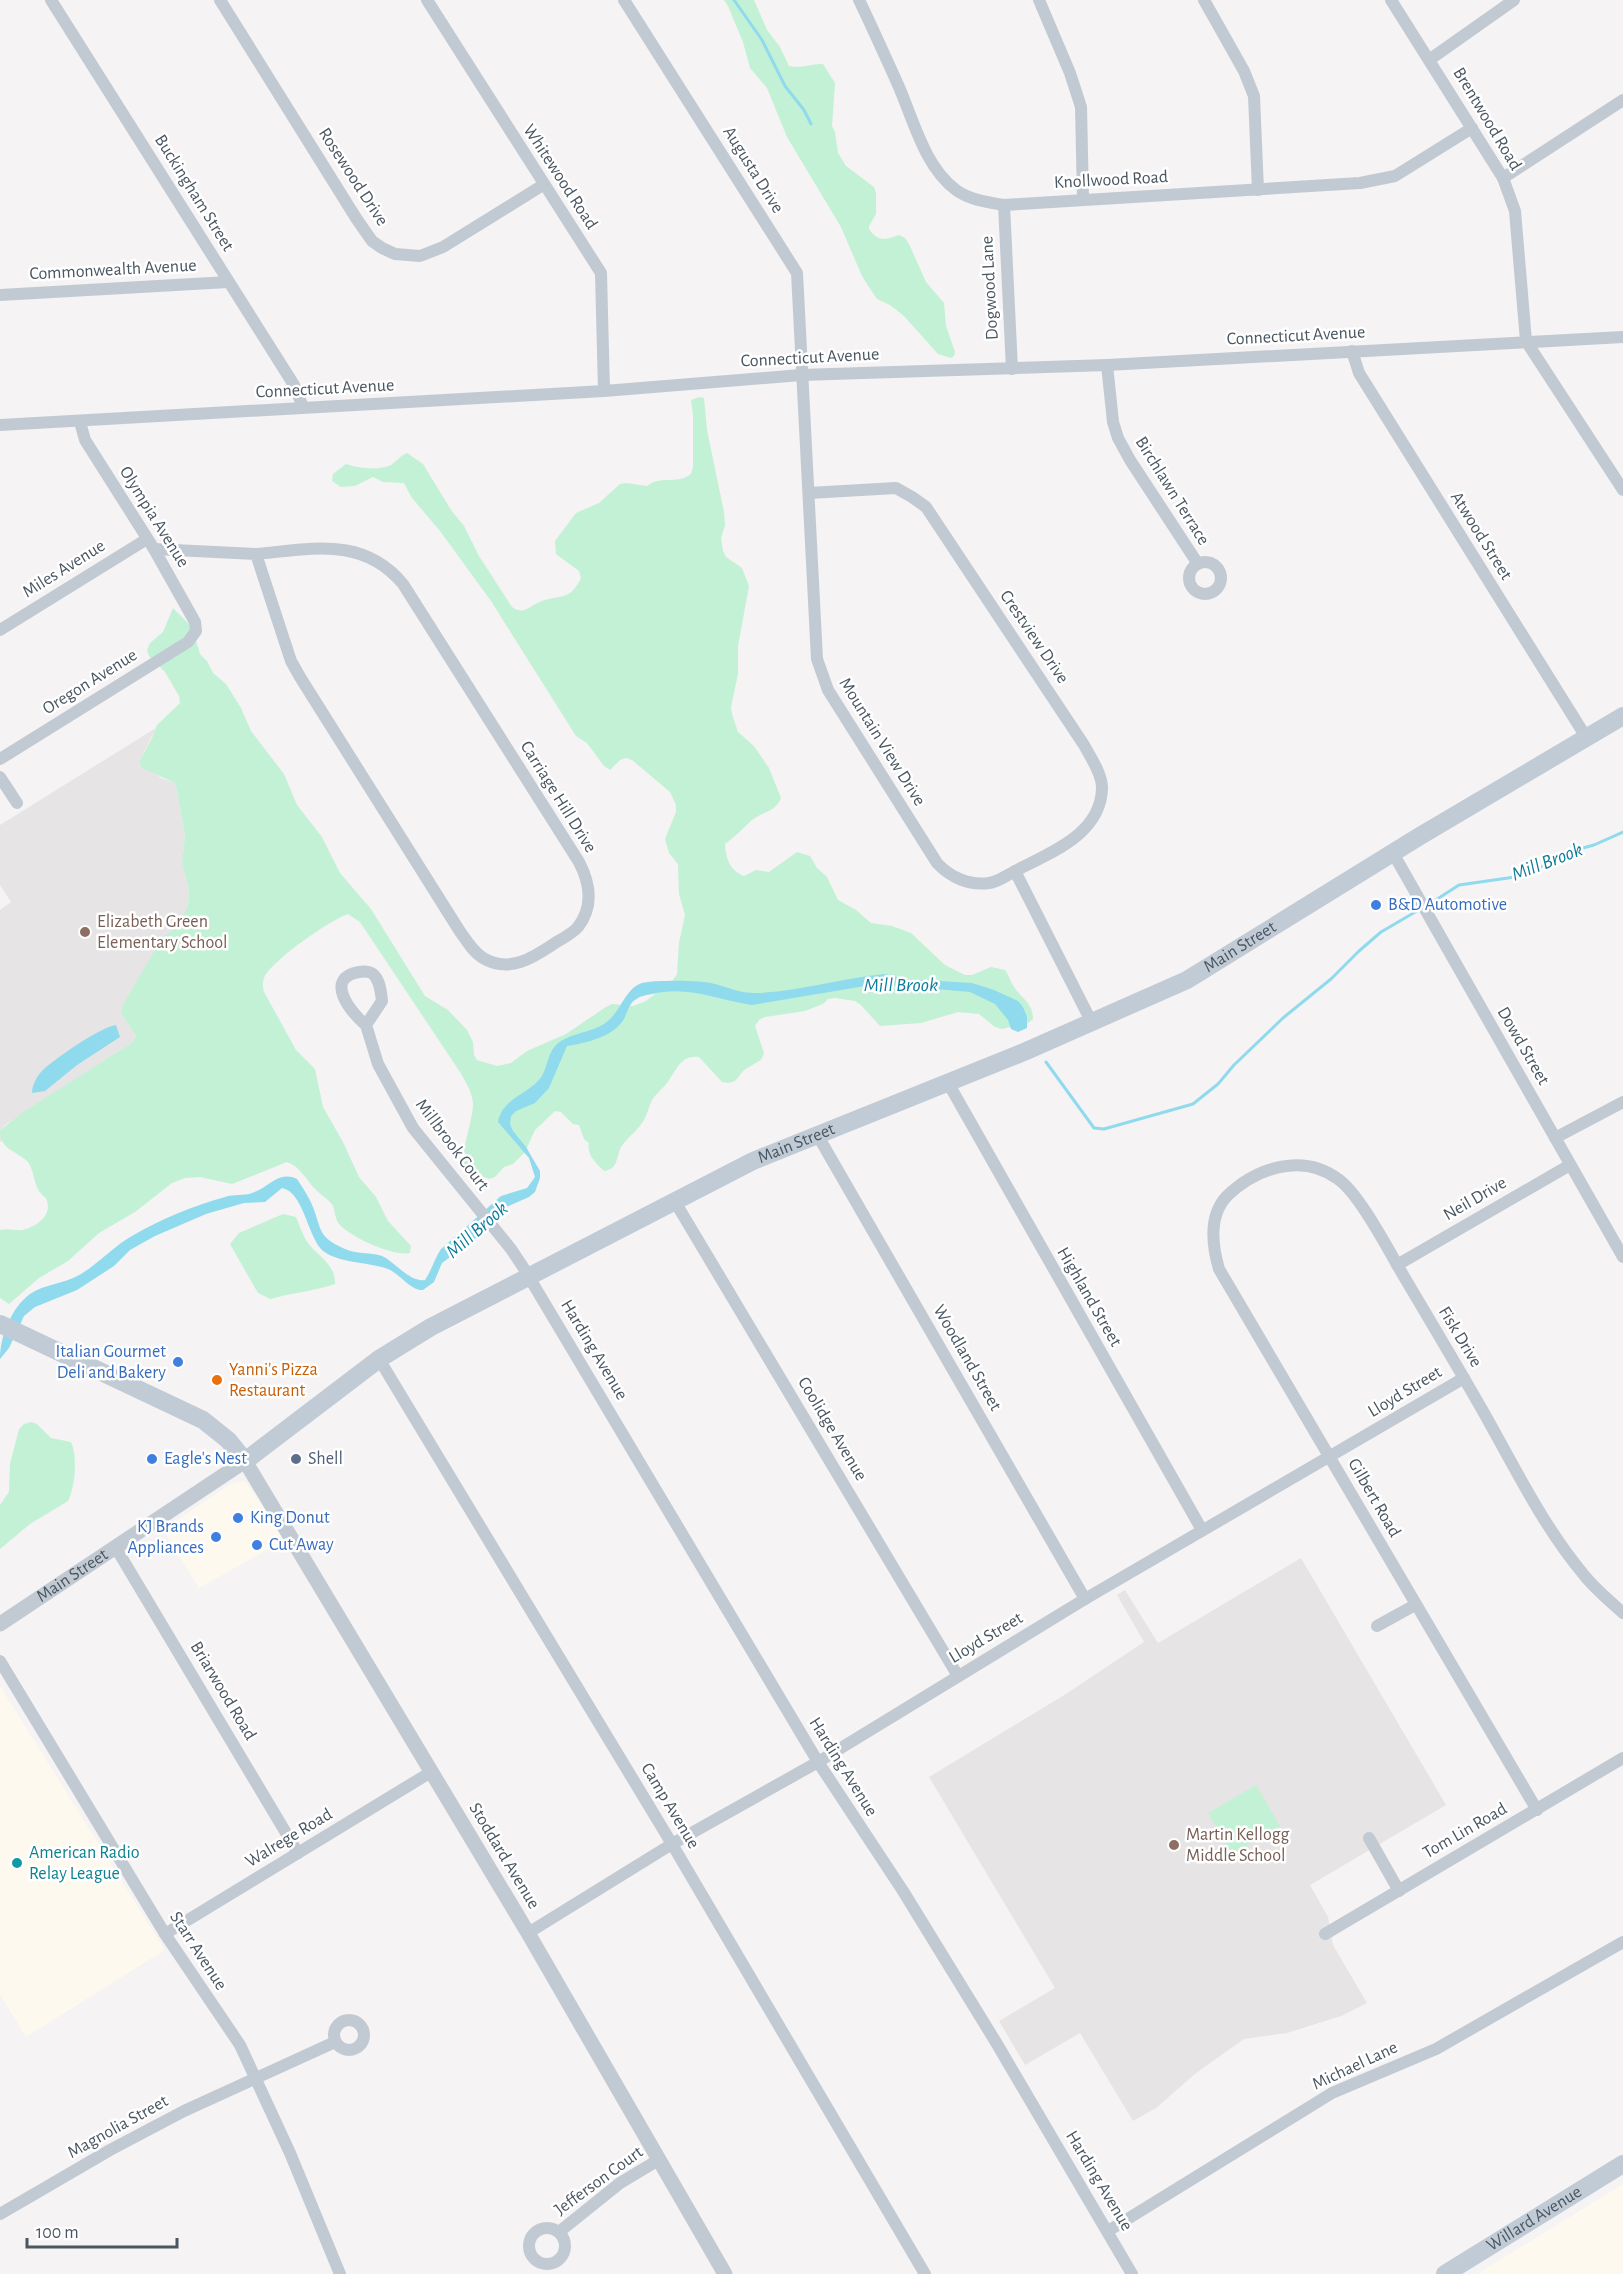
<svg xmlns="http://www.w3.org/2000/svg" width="1623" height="2274" viewBox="0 0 1623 2274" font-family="'Alegreya Sans',sans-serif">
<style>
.commercial{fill:#fdf9ef}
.education{fill:#e6e4e5}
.green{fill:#c3f1d5}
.water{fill:#90daee}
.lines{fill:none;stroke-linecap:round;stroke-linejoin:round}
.stream{stroke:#90daee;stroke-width:3}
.minor{stroke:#c1cad2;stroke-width:12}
.tertiary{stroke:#c1cad2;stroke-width:15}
.secondary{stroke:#c1cbd6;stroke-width:18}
.shop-dot{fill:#3f7fe0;stroke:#fff;stroke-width:2}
.education-dot{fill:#8d6e63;stroke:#fff;stroke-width:2}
.food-dot{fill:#e8710a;stroke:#fff;stroke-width:2}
.service-dot{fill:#5c6f8a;stroke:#fff;stroke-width:2}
.culture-dot{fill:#0f9aa8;stroke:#fff;stroke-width:2}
.labels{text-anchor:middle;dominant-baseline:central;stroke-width:5;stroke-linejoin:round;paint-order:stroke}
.street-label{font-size:18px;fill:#4a5661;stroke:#fff}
.shop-label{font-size:18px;fill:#366cbe;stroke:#fff;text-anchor:start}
.education-label{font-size:18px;fill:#785e54;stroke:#fff;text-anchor:start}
.food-label{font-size:18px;fill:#c56008;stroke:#fff;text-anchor:start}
.service-label{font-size:18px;fill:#4e5e75;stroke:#fff;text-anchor:start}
.culture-label{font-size:18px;fill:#0d838f;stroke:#fff;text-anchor:start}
.water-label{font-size:20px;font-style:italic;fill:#0c7c9b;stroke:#fff}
</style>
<rect width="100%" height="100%" fill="#f5f3f3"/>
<g class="commercial">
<polygon points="245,1481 285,1540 199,1588 163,1530 232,1483"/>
<polygon points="0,1686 165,1950 26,2037 0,1995"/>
<polygon points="1623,2184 1623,2274 1477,2274"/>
</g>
<g class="education">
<polygon points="156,728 139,762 161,778 175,783 176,786 185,835 182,863 189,890 188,905 178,926 162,939 122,1006 121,1013 136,1036 133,1042 5,1125 0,1130 2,1141 0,1142 0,910 11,902 0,885 0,825"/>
<polygon points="1301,1558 1446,1805 1310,1885 1328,1917 1333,1945 1367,2003 1341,2016 1287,2033 1244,2039 1196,2073 1156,2108 1133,2121 1080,2033 1025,2065 999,2021 1055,1988 929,1777 1066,1694 1144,1642 1117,1595 1125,1590 1158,1643"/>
</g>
<g class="green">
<path d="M724 0H754L767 30 780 47 789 66C802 69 811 63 823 64L835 83 832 126 835 132 838 153 846 166 874 187 876 193V214L869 226V229C878 242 885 240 899 235L905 238 909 244 926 282 944 303 946 326 955 352 954 356 951 358 938 354 904 316 890 305 877 299 869 287 862 276 841 227 787 137 767 88 750 68 743 42 728 6Z"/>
<path d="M699 397 704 398 707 430 724 512 725 525 721 538 723 551 726 557 742 568 749 586 738 646V674L731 707 732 714 738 732 754 746 769 768 781 798C776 812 761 812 751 821 742 829 735 837 725 844 726 858 729 870 744 876L756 870 769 872 797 852 810 856 817 868 827 877 838 900 856 910 871 923 892 926 911 933 945 965 965 975H972L991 967 1005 970C1009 975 1010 981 1014 987 1022 999 1033 1003 1033 1019L1028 1023 1002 1029 995 1027 979 1014 958 1012 921 1023 880 1026 861 1005 855 1001 835 998 828 999 823 1004 805 1011 765 1017 759 1020 755 1026 764 1053 761 1060 744 1070 735 1081 729 1083 722 1082 699 1057C681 1055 677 1069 669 1080 664 1088 655 1094 651 1102 648 1109 647 1116 642 1123 636 1132 627 1138 621 1147 616 1158 618 1169 604 1171 596 1164 586 1153 589 1143L584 1139 579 1125 573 1124 561 1112 555 1111 535 1130 525 1152 513 1164 504 1167 495 1177 489 1179C481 1175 468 1174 464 1167 459 1159 474 1116 473 1103 472 1091 464 1079 458 1069L360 922 348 914C330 920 271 961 264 978 262 983 263 988 264 992L296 1050 315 1069 323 1107 343 1142 359 1177 376 1197 388 1221 411 1246 410 1253C394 1257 350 1237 339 1224 335 1218 335 1212 333 1206 329 1199 322 1196 316 1190 306 1180 301 1167 287 1162L232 1184 200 1177 185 1178 172 1183 135 1212 99 1233 68 1261 39 1278 9 1304 0 1298V1230C8 1228 16 1231 23 1230 36 1227 52 1216 47 1201 46 1196 41 1195 39 1191 33 1182 34 1167 26 1160 14 1150 0 1149 0 1130L22 1113 133 1042 136 1036 121 1013 122 1006 162 938 178 926 188 905 189 890 182 863 185 835 176 786 175 783 142 768 139 762 152 738 157 725 180 703 179 696 165 672 149 656 147 650 150 643 163 632 173 608 192 627 200 654 207 661 213 673 226 684 241 708 251 731 284 774 297 805 322 837 340 873 371 909 425 996 448 1010 467 1030 473 1042 474 1055 477 1060 497 1066 511 1063 527 1051 566 1034 606 1007 612 1004 633 1006 646 1001 673 980 677 974 679 943 685 915 679 894 678 864 669 853 665 839 676 812V805L670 792 632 760 626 758 620 760 610 770 604 766 587 743 576 736 491 601 440 531 412 498 404 483 383 482 373 477 355 486 341 487 332 481 333 474 346 464C358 468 379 471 391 465 397 461 400 456 407 453L423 464 451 510 464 526 479 556 512 607C524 616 530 605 542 601 562 594 570 601 581 578L579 571 556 554 555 541 576 513 599 503 620 484 626 483 647 486C660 475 677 485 691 474L693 467V415L691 400Z"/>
<path d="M283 1214 296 1217C299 1224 302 1233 306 1240 315 1255 336 1263 335 1284 314 1291 292 1293 270 1299L258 1293 230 1244 239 1233Z"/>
<path d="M31 1422 37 1424 51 1438 71 1442C78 1458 75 1486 68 1501L30 1524 0 1549V1505L9 1492 10 1464 19 1429 24 1424Z"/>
<polygon points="1256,1785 1280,1826 1232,1854 1208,1813"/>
</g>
<g class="water">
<path d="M885 974 905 979 972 983 994 990 1018 1001 1023 1007 1027 1017V1028L1018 1032 1011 1029 1008 1020 995 1004 970 992 877 984 752 1005C718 1000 687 985 652 994 646 995 640 996 635 1000 629 1004 627 1013 624 1019 613 1037 586 1043 567 1046L549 1088 535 1103 516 1111 511 1116 510 1124 513 1131 526 1147 540 1171V1178L535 1192 529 1197 504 1208 487 1230 442 1263 434 1282 423 1290C411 1291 400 1274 388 1269 370 1262 334 1263 321 1249 307 1233 303 1192 282 1188L265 1202 244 1203 206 1214 155 1236 130 1250 114 1266 77 1290 35 1307 24 1316 9 1348 0 1359C0 1337 11 1308 30 1294 44 1284 65 1284 81 1274 99 1263 114 1246 132 1236 161 1219 193 1206 225 1197 234 1194 244 1196 252 1193 269 1188 278 1170 297 1179 303 1188 309 1197 313 1207 322 1231 318 1237 345 1249 357 1255 374 1251 386 1258 398 1266 411 1282 425 1280 432 1270 434 1259 441 1249L501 1196 527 1188 535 1177 529 1158 498 1122C502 1100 523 1096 538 1081 548 1071 546 1055 556 1045 571 1031 594 1034 609 1020 620 1011 627 987 642 983 656 980 701 980 715 984 730 988 742 994 759 993 800 991 843 978 885 974Z"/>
<path d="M116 1025 120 1037 77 1065 45 1091 32 1093C32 1086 36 1078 41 1072 52 1060 101 1027 116 1025Z"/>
</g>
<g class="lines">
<g class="stream">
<polyline points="734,0 762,40 785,86 804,110 811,124"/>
<polyline points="1428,905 1459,885 1515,877 1539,868 1568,852 1594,845 1623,832"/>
<polyline points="1046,1062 1094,1128 1104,1129 1193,1104 1218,1084 1234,1065 1283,1018 1331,979 1359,951 1381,932 1422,908"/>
</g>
<g class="minor">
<polyline points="51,0 294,385 303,407"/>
<polyline points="220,0 356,218 372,241 382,248 395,254 420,256 443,247 543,185"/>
<polyline points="427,0 601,273 604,391"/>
<path d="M624 0 797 273 817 659 828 690 937 863C950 877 969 886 989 883 998 882 1007 875 1015 871L1092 1023"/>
<path d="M859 0C873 29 886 58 899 87 914 122 925 167 956 190 970 200 987 202 1004 205L1360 183 1395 176 1472 128"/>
<polyline points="1039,0 1070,73 1081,107 1083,199"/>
<polyline points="1204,0 1244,71 1254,96 1258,190"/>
<polyline points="1391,0 1503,178 1515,211 1526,341 1623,490"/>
<polyline points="1429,60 1514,0"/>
<polyline points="1503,178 1623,100"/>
<polyline points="1004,205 1012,369"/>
<polyline points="0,295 228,282"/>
<polyline points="1352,351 1359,373 1586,737"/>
<polyline points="1107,365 1113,422 1118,438 1130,460 1198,564"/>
<polyline points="0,425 604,391 801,375 1107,365 1623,337"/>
<path d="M809 493 896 488 912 497 926 507 1084 745C1091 758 1102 774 1102 788 1101 835 1049 853 1015 871"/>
<path d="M154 549 256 554 291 661 300 677 459 930C466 940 473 952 483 958 510 974 534 957 555 943 562 939 573 933 578 927 594 906 590 883 579 862L403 584C363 536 312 549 256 554"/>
<circle cx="1205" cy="578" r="16"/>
<polyline points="0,630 147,539"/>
<polyline points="0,759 188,642 196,631 195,622 154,549 85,440 80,422"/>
<polyline points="0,777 17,803"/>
<polyline points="1393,853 1623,1257"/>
<path d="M366 1025C351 1013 323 978 359 972 364 971 369 971 373 974 380 980 381 992 382 1001L366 1025 378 1064 413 1128 511 1249 523 1267 818 1762 903 1891 997 2044 1132 2274"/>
<polyline points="947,1081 1202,1530"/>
<polyline points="818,1136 1085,1599"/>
<polyline points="1555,1138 1623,1102"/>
<polyline points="674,1200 958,1676"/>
<polyline points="1397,1265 1570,1165"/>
<polyline points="379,1359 672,1844 925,2274"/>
<polyline points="116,1548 298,1853"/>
<polyline points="1377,1626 1415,1605"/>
<polyline points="0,1661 165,1934 240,2045 290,2153 340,2274"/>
<path d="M1537 1810 1219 1269C1212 1245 1208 1216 1227 1196 1257 1167 1303 1153 1338 1179 1360 1194 1391 1255 1406 1280 1432 1324 1459 1369 1484 1413 1515 1468 1543 1526 1584 1575 1595 1589 1610 1601 1623 1613"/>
<polyline points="1369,1838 1399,1891"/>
<polyline points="528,1933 672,1844 818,1762 1085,1599 1464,1378"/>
<polyline points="165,1934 431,1772"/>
<polyline points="1325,1934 1623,1758"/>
<circle cx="349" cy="2035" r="15"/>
<polyline points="0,2214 110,2150 184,2111 335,2042"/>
<circle cx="547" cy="2246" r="18"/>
<polyline points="1108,2231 1332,2093 1436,2049 1623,1942"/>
<polyline points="559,2232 620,2183 660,2159"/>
</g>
<path class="tertiary" id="s1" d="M0 1624 245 1461 528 1933 725 2274"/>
<g class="secondary">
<path id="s2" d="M0 1324 203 1420 228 1440 245 1461 379 1359 431 1327 753 1161 1024 1052 1187 980 1420 836 1623 716"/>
<path id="s3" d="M1445 2274 1623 2164"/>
</g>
</g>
<g class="shop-dot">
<circle cx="1376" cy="905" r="6"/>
<circle cx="178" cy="1362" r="6"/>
<circle cx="152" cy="1459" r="6"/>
<circle cx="238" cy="1518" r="6"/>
<circle cx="216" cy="1537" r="6"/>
<circle cx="257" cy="1545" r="6"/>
</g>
<g class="education-dot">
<circle cx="85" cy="932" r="6"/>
<circle cx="1174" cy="1845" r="6"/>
</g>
<circle class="food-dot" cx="217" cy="1380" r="6"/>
<circle class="service-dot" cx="296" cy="1459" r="6"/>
<circle class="culture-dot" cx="17" cy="1863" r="6"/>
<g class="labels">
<g class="street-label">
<text transform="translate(1487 119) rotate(59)">Brentwood Road</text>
<text transform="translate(753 170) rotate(58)">Augusta Drive</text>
<text transform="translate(353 177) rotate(57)">Rosewood Drive</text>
<text transform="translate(560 177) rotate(57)">Whitewood Road</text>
<text transform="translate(1111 180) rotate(-3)">Knollwood Road</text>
<text transform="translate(194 193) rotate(58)">Buckingham Street</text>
<text transform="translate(113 270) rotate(-3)">Commonwealth Avenue</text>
<text transform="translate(990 288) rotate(-93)">Dogwood Lane</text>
<text transform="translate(1296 336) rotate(-3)">Connecticut Avenue</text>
<text transform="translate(810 358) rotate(-3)">Connecticut Avenue</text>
<text transform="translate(325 389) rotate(-3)">Connecticut Avenue</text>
<text transform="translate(1172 491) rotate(58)">Birchlawn Terrace</text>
<text transform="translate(154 517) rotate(58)">Olympia Avenue</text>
<text transform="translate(1481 536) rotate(58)">Atwood Street</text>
<text transform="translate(64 569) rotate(-32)">Miles Avenue</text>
<text transform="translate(1034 637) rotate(56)">Crestview Drive</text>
<text transform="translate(90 682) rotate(-32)">Oregon Avenue</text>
<text transform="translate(882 742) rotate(58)">Mountain View Drive</text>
<text transform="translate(558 797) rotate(58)">Carriage Hill Drive</text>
<text stroke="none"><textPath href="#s2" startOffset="1408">Main Street</textPath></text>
<text transform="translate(1523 1046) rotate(60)">Dowd Street</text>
<text stroke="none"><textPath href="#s2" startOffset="922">Main Street</textPath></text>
<text transform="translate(452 1145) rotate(53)">Millbrook Court</text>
<text transform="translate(1475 1199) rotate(-30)">Neil Drive</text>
<text transform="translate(1089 1297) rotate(60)">Highland Street</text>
<text transform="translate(1460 1337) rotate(59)">Fisk Drive</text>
<text transform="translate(594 1350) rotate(59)">Harding Avenue</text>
<text transform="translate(967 1358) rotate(60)">Woodland Street</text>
<text transform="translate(1405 1392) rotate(-31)">Lloyd Street</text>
<text transform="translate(832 1429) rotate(59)">Coolidge Avenue</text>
<text transform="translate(1374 1498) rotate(60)">Gilbert Road</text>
<text stroke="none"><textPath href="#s1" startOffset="87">Main Street</textPath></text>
<text transform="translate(986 1638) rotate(-31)">Lloyd Street</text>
<text transform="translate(223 1691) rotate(59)">Briarwood Road</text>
<text transform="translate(843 1767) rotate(58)">Harding Avenue</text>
<text transform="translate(670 1806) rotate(59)">Camp Avenue</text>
<text transform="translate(1465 1831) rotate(-30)">Tom Lin Road</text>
<text transform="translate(289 1838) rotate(-31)">Walrege Road</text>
<text transform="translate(504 1856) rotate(59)">Stoddard Avenue</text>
<text transform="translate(198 1951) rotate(57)">Starr Avenue</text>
<text transform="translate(1355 2066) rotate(-25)">Michael Lane</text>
<text transform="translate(118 2127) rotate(-29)">Magnolia Street</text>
<text transform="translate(599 2181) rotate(-36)">Jefferson Court</text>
<text transform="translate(1099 2181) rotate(59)">Harding Avenue</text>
<text stroke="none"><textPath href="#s3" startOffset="105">Willard Avenue</textPath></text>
</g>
<g class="shop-label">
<text x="1388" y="905">B&amp;D Automotive</text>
<text x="166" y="1352" text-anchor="end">Italian Gourmet<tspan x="166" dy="21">Deli and Bakery</tspan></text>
<text x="164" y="1459">Eagle's Nest</text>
<text x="250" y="1518">King Donut</text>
<text x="204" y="1527" text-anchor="end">KJ Brands<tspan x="204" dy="21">Appliances</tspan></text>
<text x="269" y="1545">Cut Away</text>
</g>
<g class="education-label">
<text x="97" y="922">Elizabeth Green<tspan x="97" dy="21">Elementary School</tspan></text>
<text x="1186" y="1835">Martin Kellogg<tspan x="1186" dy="21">Middle School</tspan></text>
</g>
<g class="food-label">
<text x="229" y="1370">Yanni's Pizza<tspan x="229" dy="21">Restaurant</tspan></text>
</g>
<g class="service-label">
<text x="308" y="1459">Shell</text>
</g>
<g class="culture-label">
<text x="29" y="1853">American Radio<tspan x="29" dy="21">Relay League</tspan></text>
</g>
<g class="water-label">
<text transform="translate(1547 862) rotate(-21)">Mill Brook</text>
<text x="901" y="985">Mill Brook</text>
<text transform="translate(477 1230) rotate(-41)">Mill Brook</text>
</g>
</g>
<path d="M27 2238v9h150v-9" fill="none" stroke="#4a5661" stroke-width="3"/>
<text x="36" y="2238" font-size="18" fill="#4a5661" stroke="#ffffff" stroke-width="4.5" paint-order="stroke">100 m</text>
</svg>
